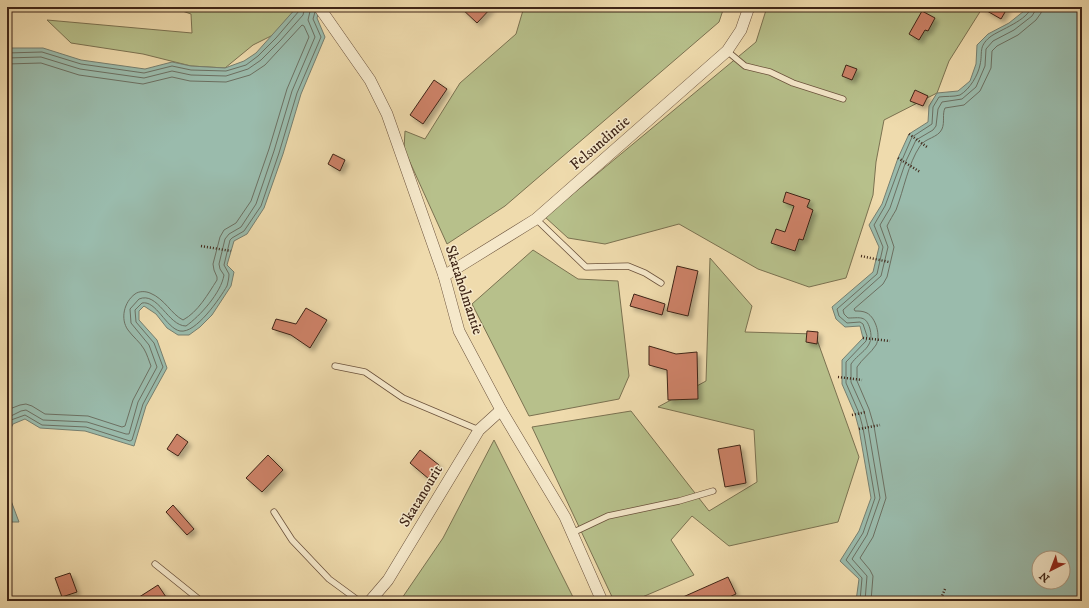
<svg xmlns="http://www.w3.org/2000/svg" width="1089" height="608" viewBox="0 0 1089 608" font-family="'IM FELL DW Pica',serif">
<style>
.green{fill:#b7c08b;stroke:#7b7251}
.water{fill:#9abbac;stroke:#767f70;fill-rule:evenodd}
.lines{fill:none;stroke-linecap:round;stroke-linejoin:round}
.shore{stroke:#6c7062;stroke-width:1}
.building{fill:#cd8268;stroke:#3f2517;filter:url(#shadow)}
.lane-casing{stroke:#6b523c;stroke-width:7}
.street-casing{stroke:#6b523c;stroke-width:12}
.path{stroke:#3f2517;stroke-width:2.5;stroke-dasharray:1 2;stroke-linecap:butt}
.lane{stroke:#f5e8ca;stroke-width:5.5}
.street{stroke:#f5e8ca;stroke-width:11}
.labels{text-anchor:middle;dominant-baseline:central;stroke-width:3;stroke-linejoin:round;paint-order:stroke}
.street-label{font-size:15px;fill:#3f2517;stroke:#f5e8ca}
</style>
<defs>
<filter id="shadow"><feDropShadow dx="3.5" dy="3.5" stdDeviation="2" flood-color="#0004"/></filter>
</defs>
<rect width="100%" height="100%" fill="#efdbad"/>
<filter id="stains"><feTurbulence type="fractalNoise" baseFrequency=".005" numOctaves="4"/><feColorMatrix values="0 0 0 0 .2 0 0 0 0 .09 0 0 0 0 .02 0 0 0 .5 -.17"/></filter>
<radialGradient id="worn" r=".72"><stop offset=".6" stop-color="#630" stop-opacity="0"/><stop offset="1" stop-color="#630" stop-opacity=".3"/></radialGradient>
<g class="green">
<polygon points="171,7 297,7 273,35 253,45 225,68 191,66 143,54 71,43 47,20 192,33 191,14"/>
<polygon points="524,7 724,7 719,22 505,206 447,244 404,149 405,131 425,139 460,83 516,34"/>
<polygon points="767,7 983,7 949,61 937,93 884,120 876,162 873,195 846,278 809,287 758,269 679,224 605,244 568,238 545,217 756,42"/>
<polygon points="533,250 578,279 618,281 629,376 619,399 529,416 472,304"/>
<polygon points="710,258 752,306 745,332 815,334 859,457 838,522 729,546 692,516 671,540 694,575 640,598 641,601 614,601 532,427 631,411 709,511 757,482 754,430 658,407 706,381"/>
<polygon points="494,440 575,601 400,601 443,538"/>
</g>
<g class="water">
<polygon points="297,7 320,7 317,18 325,37 301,94 283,154 264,208 247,234 234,241 227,265 234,272 231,286 212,315 200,327 189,335 178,335 167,328 156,314 144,306 139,311 139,320 157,340 167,368 146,406 134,446 85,431 40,428 25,419 13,424 7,436 7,50 10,48 43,48 81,60 145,69 172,62 191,66 225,68 244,61 256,53"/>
<path d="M1029 7H1082V601H856L859 579 840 561 859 531 871 498 859 429 855 414 842 384V360L863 338 860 326 845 327 836 319 832 307 873 272 879 247 869 225 882 204 898 158 909 134 928 122 929 106 937 93 958 91 970 81 976 64 977 45 988 34 1009 23ZM1039 558H1063V582H1039Z"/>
<polygon points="7,490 19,522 7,522"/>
</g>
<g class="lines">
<g class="shore">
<polyline points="7,53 42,52 81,64 144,73 172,66 191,70 226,71 246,65 258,56 276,38 299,11 300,7"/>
<polyline points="7,58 41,57 80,69 144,78 172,71 191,75 226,76 248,69 261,60 280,41 303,15 305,7"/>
<path d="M7 64 41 63 79 75 143 84 172 77 190 81 226 82 250 75 265 65 302 25 304 26 309 37 287 89 269 149 251 201 236 223 224 230 220 237 213 264 214 270 217 277V280C208 294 198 312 183 320 171 314 165 299 150 293 145 291 139 291 135 294 124 302 120 319 128 330 133 337 140 342 144 349 147 354 149 361 151 366L133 400 125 426 122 427 88 416 45 414 32 406 26 404 20 405 7 410"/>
<path d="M7 418 21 411 26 410 43 420 87 422 126 434H129L138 402 157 367 149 345 131 323 130 309 139 299C158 291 168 326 186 326 200 316 221 293 224 275L220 269 219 264 225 239 229 234 241 227 256 204 274 151 292 91 315 37 308 20 311 7"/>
<path d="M7 427 11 420 25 415 42 425 86 427 130 441 132 440 143 404 163 367 154 343 136 322 135 310 142 303C156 300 166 328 180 331 196 334 220 298 227 286 228 282 229 278 229 274L224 265 230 240 232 238 244 231 261 206 279 153 297 93 321 37 313 19 315 12"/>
<path d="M860 601 862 578 846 560 863 533 875 498 863 428 859 413 846 383V362L866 341 867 336 863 324 860 322 847 323 839 316 837 309 877 274 883 247 874 225 885 206 902 160 912 137 932 124 933 107 939 97C945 96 954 97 960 95 970 89 978 75 980 65 983 52 978 47 990 37 999 30 1029 20 1031 7"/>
<path d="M865 601 867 576 852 559 867 535 880 498 868 427 864 411 851 382V364C860 351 875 348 870 329 866 315 860 318 848 318L844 314 843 310 881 276 888 247 880 225 890 208 906 161 916 140 933 130 936 126 938 109 942 102 962 99 976 87 985 66 986 49 993 41 1014 30 1032 16 1035 11 1036 7"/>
<path d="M871 601 873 576 870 570 860 558 873 537 886 498 874 426 869 409 857 381V367C862 359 871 353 876 345 881 336 876 318 867 313 863 311 859 311 855 311L854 309 883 284 887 277 894 247 887 226C890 220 893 215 896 210 904 189 908 164 920 146 925 138 938 138 942 129 945 122 942 114 945 108L964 105 980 91 991 68 992 51 997 46 1018 35 1036 20 1041 13 1042 7"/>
</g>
</g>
<g class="building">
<polygon points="460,7 492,7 477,23"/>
<polygon points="980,7 1008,7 1001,19"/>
<polygon points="922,11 935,18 928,31 925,30 919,40 909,34"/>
<polygon points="846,65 857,69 852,80 842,76"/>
<polygon points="434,80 447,89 423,124 410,115"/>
<polygon points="915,90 928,96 923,106 910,101"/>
<polygon points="333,154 345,160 340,171 328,164"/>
<polygon points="786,192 810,200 807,207 813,210 803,240 799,239 795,251 771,243 776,229 785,232 794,206 783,202"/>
<polygon points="677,266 698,271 688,316 667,311"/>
<polygon points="634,294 665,304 662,315 630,306"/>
<polygon points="306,308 327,320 310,348 291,335 272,329 276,319 296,324"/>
<polygon points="807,331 818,332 817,344 806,342"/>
<polygon points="649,346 676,354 697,352 698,399 668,400 667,370 649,365"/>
<polygon points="177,434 188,442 178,456 167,449"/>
<polygon points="740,445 746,483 725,487 718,449"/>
<polygon points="420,450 439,465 429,479 410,463"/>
<polygon points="268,455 283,470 262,492 246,478"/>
<polygon points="173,505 194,529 187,535 166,512"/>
<polygon points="70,573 77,592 62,597 55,578"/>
<polygon points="728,577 736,594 720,601 674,601"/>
<polygon points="158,585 166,597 159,601 133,601"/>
</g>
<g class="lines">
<g class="lane-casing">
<g id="lane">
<polyline points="727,51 745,66 770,72 793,83 843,99"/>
<polyline points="536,219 586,267 628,266 645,273 661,283"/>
<polyline points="335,366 365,372 403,398 479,430"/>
<polyline points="274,512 292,540 329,579 359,601"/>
<polyline points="572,533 608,516 679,501 713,491"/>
<polyline points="155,564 201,601"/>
</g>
</g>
<g class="street-casing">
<g id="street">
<polyline points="319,7 370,80 387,114 444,276 459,331 501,410 565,517 602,601"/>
<polyline points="444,276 536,219 727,51 741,30 749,7"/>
<polyline points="370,601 388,580 479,430 501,410"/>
</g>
</g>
<g class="path">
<polyline points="909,134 927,147"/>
<polyline points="898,158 920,172"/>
<polyline points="201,246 231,251"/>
<polyline points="861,256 889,262"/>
<polyline points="863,338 890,341"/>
<polyline points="838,377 862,380"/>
<polyline points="852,415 866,412"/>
<polyline points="859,429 880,425"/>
<polyline points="7,444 10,446"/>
<polyline points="940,601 945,589"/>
</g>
<use href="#lane" class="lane"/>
<use href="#street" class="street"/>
</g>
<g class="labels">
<g class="street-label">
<text transform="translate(600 143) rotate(-41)">Felsundintie</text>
<text transform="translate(464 290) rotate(72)">Skataholmantie</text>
<text transform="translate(421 496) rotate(-59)">Skatanourit</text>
</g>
</g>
<rect width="1089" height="608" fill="none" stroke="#efdbad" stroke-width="24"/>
<rect x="8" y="8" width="1073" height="592" fill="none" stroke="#3f2517" stroke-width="2"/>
<rect x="12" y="12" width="1065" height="584" fill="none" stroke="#3f2517"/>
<g transform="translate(1051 570) rotate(222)"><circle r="19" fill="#f5e8ca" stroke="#ac9a82"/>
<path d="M0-3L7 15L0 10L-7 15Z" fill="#8f2418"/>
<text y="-6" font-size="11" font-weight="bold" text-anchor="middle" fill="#3f2517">N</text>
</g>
<rect width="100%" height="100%" filter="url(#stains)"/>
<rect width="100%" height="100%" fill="url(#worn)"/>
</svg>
